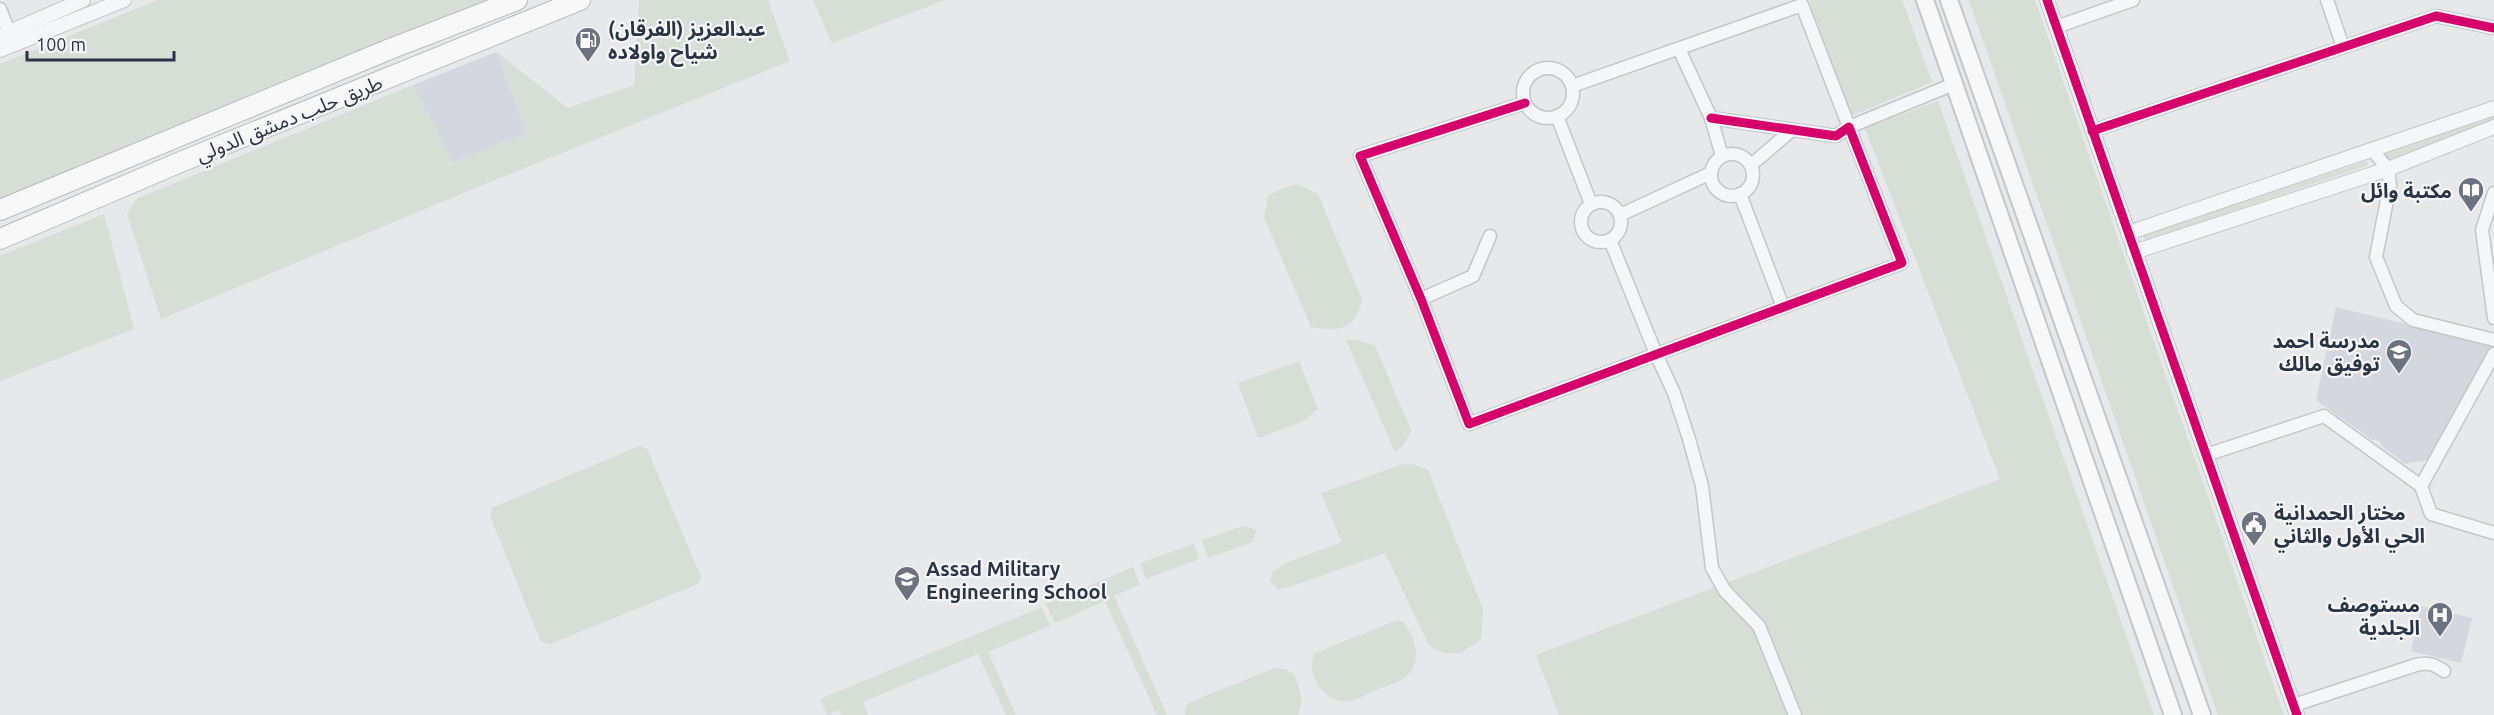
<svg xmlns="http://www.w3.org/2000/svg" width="2494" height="715" viewBox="0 0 2494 715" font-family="Ubuntu,'Noto Sans Arabic',sans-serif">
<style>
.built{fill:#d4d7dd}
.green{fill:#d6ded6}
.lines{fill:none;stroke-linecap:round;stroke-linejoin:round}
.minor-casing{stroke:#c4c6c8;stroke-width:15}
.tertiary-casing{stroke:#c4c6c8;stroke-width:16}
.secondary-casing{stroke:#c4c6c8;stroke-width:20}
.trunk-casing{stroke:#b8bbbf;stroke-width:22}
.minor{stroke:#f5f6f7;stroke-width:12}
.tertiary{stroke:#f5f6f7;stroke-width:14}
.secondary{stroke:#f8f8f8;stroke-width:16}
.trunk{stroke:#f8f8f8;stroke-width:20}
.cycleway-casing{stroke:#f4f6f9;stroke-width:13}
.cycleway{stroke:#d6006c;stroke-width:9}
.labels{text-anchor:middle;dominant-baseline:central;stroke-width:4.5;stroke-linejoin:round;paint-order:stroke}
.poi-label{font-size:20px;font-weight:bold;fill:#2b3445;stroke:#f4f6f9;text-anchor:start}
.street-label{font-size:20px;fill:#2b3445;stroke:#f4f6f9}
</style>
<rect width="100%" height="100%" fill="#e6e8ea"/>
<g class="built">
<polygon points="496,52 527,133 453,163 413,85"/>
<polygon points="2336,307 2491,345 2491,349 2427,460 2405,464 2382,446 2380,441 2371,439 2316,400"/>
<polygon points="2421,606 2472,618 2461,663 2411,651"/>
</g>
<g class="green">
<polygon points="158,0 495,0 0,202 0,64"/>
<polygon points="639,0 768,0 790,61 468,191 161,319 127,214 136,199 413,85 453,163 527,133 496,52 568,108 634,85"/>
<polygon points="813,0 945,0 832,43"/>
<polygon points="1809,0 1902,0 1932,82 1851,116"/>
<polygon points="1969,0 2035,0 2284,715 2218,715"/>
<polygon points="1938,101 2154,715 1559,715 1536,655 2000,479 1865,128"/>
<polygon points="2494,116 2494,123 2387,160 2384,153"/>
<polygon points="2367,161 2368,165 2145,241 2143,234"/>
<path d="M1297 184 1318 194 1362 300C1355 331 1338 332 1311 327L1264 217 1268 196 1278 190Z"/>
<polygon points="104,214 134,329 0,381 0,256"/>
<polygon points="1346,340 1358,340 1375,346 1411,430 1405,444 1395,452"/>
<polygon points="1299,361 1318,409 1302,422 1258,438 1238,383"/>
<polygon points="639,446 647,449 701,577 698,584 550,644 541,642 490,516 492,508"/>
<polygon points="1403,464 1413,464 1428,470 1483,609 1481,639 1461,653 1444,653 1433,648 1428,643 1385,553 1287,588 1278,589 1270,580 1273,571 1291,561 1342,542 1321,493"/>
<polygon points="1243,526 1256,530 1253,542 1208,558 1202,540"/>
<polygon points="1194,544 1199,559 1146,579 1140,563"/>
<polygon points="1133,567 1140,585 1114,596 1167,715 1157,715 1105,601 1055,623 1046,604"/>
<polygon points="1042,607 1050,626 988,652 1016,715 1006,715 978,654 863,702 868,715 841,715 839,710 827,715 820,699"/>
<path d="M1395 621H1402C1416 636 1424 664 1404 678 1397 683 1386 686 1378 689 1367 694 1356 702 1343 701 1321 700 1305 671 1315 653Z"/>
<path d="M1275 668 1284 669 1294 674C1299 688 1305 700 1298 715H1185V709L1190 702Z"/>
</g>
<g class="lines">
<g class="minor-casing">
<g id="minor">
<polyline points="2327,0 2343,47"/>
<polyline points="0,9 9,32"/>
<polyline points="2056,27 2133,0"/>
<polyline points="1679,49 1711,118 1722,156"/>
<circle cx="1548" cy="93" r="25"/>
<polyline points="1572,86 1802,5 1849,127 1954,84"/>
<polyline points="1525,103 1360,156 1421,299 1469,424 1902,263 1849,127 1836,136 1711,118"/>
<polyline points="1557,116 1591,204"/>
<polyline points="2092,131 2436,16 2494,28"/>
<polyline points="2373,151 2388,169 2390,185 2376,257 2396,306 2413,320 2494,340"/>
<circle cx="1732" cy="175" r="21"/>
<polyline points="1751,165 1792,130"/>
<polyline points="2494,193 2482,230 2494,318"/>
<polyline points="1740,194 1783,307"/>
<circle cx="1601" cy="222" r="20"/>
<polyline points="1620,215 1711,173"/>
<polyline points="1610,240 1656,354 1674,393 1689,439 1702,486 1712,568 1725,591 1759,626 1795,715"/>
<polyline points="1421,299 1473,276 1490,236"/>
<polyline points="2206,455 2324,416 2421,486 2431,514 2494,533"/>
<polyline points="2421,486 2494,354"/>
<path d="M2294 705 2416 665C2428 662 2434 664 2444 671"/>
</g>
</g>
<g class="tertiary-casing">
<g id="tertiary">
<polyline points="2047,0 2297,715"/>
<polyline points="0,36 83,0"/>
<polyline points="0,50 124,0"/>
<polyline points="2128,233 2494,108"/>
<polyline points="2134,252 2388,169 2494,127"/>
</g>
</g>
<g class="secondary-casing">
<g id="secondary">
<polyline points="1925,0 2173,715"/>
<polyline points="1949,0 2202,715"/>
</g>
</g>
<g class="trunk-casing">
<g id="trunk">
<polyline points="0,210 390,49 517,0"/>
<polyline points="0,239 183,161 580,0"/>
</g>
</g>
<use href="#minor" class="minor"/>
<use href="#tertiary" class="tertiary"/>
<use href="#secondary" class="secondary"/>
<use href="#trunk" class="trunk"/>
<g class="cycleway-casing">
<g id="cycleway">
<polyline points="2047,0 2297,715"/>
<polyline points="1525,103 1360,156 1421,299 1469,424 1902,263 1849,127 1836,136 1711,118"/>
<polyline points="2092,131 2436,16 2494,28"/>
</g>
</g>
<use href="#cycleway" class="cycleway"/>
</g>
<defs>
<g id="fuel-pin" transform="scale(1.35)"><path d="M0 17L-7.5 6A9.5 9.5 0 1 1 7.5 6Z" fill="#6c737f" stroke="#f4f6f9"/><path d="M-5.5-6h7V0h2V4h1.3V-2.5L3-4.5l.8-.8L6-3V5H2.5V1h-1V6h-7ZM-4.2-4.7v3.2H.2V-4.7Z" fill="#fff"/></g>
<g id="library-pin" transform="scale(1.35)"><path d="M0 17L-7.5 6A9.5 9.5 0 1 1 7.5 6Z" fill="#6c737f" stroke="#f4f6f9"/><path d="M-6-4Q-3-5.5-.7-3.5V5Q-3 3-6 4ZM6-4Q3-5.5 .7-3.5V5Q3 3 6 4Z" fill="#fff"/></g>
<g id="school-pin" transform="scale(1.35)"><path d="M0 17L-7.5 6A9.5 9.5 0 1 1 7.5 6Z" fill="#6c737f" stroke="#f4f6f9"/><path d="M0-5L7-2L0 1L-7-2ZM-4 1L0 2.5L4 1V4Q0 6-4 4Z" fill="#fff"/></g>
<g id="civic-pin" transform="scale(1.35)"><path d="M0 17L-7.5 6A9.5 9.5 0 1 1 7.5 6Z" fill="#6c737f" stroke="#f4f6f9"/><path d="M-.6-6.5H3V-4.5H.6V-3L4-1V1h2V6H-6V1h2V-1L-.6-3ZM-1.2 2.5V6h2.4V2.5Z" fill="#fff"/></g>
<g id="hospital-pin" transform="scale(1.35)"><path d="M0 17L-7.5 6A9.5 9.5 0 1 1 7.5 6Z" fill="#6c737f" stroke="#f4f6f9"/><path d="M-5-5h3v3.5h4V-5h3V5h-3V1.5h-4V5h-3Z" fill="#fff"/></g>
</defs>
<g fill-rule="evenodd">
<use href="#fuel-pin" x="588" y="40"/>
<use href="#library-pin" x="2471" y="190"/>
<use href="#school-pin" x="2399" y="352"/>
<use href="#civic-pin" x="2254" y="524"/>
<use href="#school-pin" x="907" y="579"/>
<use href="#hospital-pin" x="2440" y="615"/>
</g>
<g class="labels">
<g class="poi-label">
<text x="608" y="28">(الفرقان) عبدالعزيز<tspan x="608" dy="23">شياح واولاده</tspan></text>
<text x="2452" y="190" text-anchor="end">مكتبة وائل</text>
<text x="2380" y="340" text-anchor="end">مدرسة احمد<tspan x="2380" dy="23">توفيق مالك</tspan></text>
<text x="2274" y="512">مختار الحمدانية<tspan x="2274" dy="23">الحي الأول والثاني</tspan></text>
<text x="926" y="568">Assad Military<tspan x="926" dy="23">Engineering School</tspan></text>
<text x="2420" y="604" text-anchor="end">مستوصف<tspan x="2420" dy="23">الجلدية</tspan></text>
</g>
<g class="street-label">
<text transform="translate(289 118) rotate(-22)">طريق حلب دمشق الدولي</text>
</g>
</g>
<path d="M27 51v9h147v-9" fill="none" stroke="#2b3445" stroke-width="3"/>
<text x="36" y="51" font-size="18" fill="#2b3445" stroke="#f4f6f9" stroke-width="4.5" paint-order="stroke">100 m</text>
</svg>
